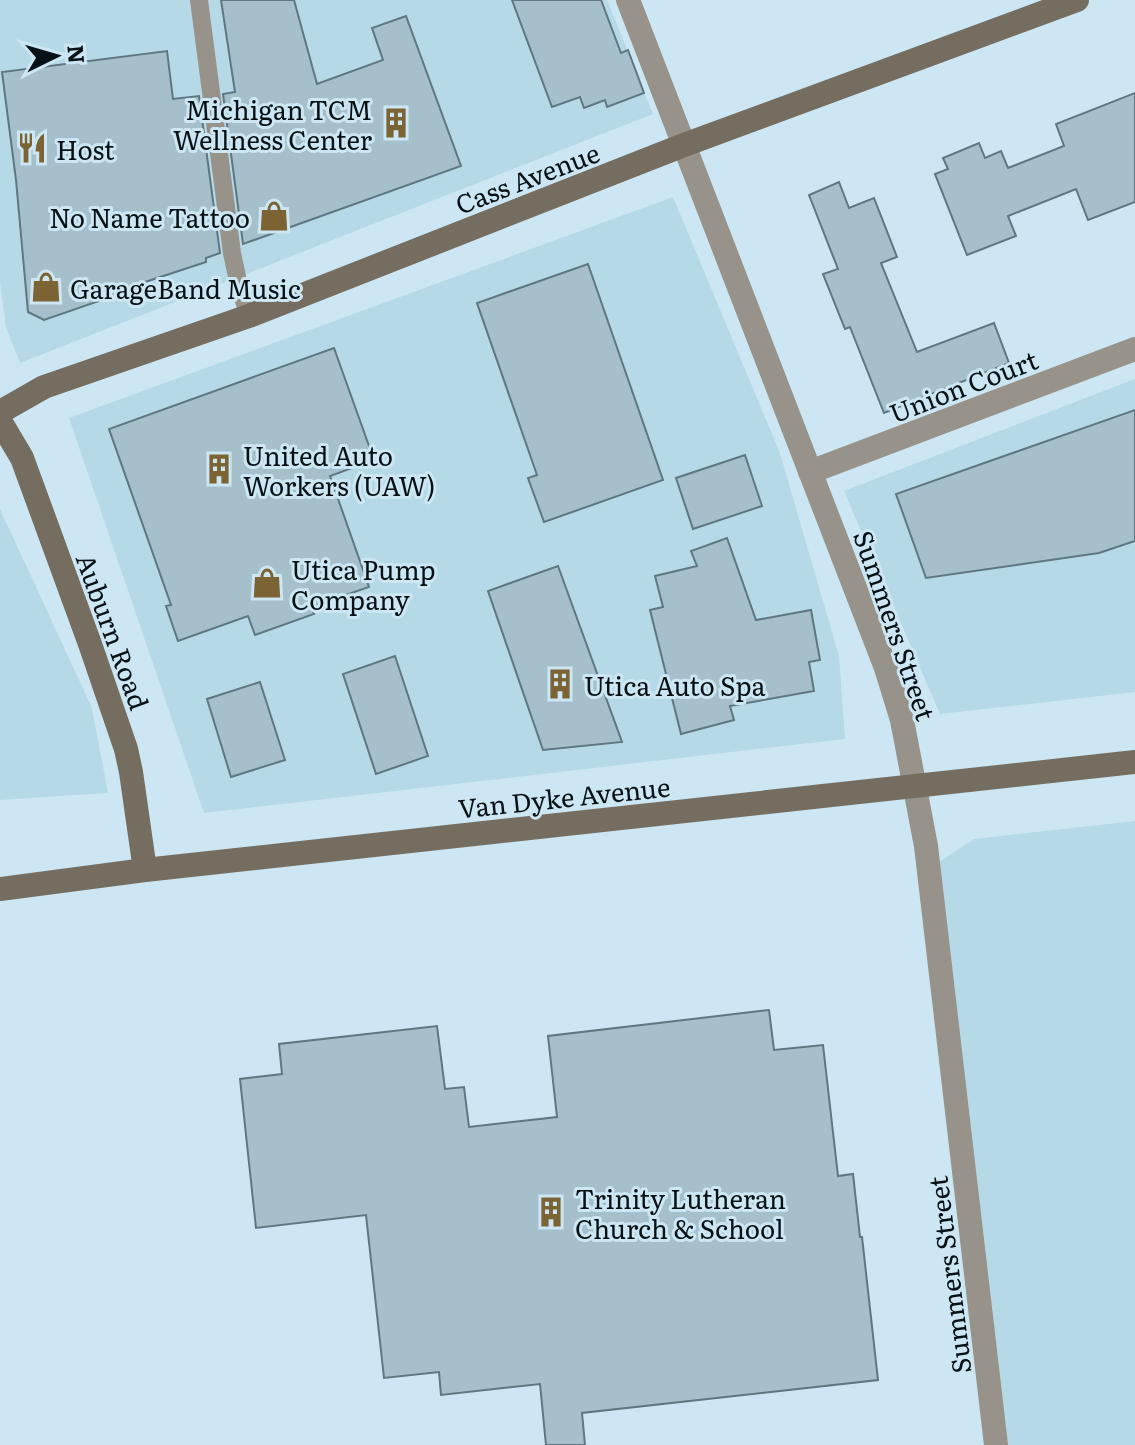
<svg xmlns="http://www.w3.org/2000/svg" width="1135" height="1445" viewBox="0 0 1135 1445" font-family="Literata,serif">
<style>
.built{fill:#b6d9e8}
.building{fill:#a5bfcb;stroke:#5e7781;stroke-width:2}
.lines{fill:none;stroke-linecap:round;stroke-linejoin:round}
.lane{stroke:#98938a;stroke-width:18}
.street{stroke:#98938a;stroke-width:24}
.secondary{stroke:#756d60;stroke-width:24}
.labels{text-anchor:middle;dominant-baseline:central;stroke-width:6;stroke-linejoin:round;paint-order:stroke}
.poi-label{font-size:26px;fill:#081116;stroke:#cce7f3;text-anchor:start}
.street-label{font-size:26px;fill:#081116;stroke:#cce7f3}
</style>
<rect width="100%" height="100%" fill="#cce7f3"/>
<g class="built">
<polygon points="0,0 607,0 653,114 20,363 6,328 0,282"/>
<polygon points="673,197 780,453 839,656 845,739 204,813 69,418"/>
<polygon points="1135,379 1135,692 940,714 844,491"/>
<polygon points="0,509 92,708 108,793 0,800"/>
<polygon points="1135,821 1135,1445 1000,1445 922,873 974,839"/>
</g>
<g class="building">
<polygon points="221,0 294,0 317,84 383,60 372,28 406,16 461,166 243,244 223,94 235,92"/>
<polygon points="512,0 601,0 621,53 628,50 644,93 607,107 605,100 584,108 580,97 552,107"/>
<polygon points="167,51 173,99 199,96 220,253 206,258 206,262 133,286 134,289 44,320 28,312 16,180 2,72"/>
<polygon points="1135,93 1135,202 1088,220 1076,189 1008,216 1016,236 967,255 935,174 948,169 943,158 979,143 985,158 1001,151 1008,168 1064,146 1056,124"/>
<polygon points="839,182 849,208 874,198 897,257 881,263 917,352 994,323 1009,363 884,413 850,327 845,329 823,274 838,269 809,195"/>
<polygon points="588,264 663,480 544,522 528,478 537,475 477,303"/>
<polygon points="334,348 374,460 330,476 369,587 311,607 314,614 255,635 248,616 178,641 166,606 171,605 109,429"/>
<polygon points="1135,410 1135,541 1099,553 926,578 896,494"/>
<polygon points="745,455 762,506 693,529 676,478"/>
<polygon points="727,538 756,620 811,610 820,660 809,662 814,691 730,706 734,720 681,734 650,610 663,607 655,576 697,566 691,551"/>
<polygon points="558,566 622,742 543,750 488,591"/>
<polygon points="395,656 428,756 376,774 343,674"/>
<polygon points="260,682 285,760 231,777 207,699"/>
<polygon points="769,1010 774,1050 823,1045 838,1176 853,1174 860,1237 862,1237 878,1380 582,1413 585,1445 546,1445 540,1384 441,1395 439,1372 384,1378 366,1215 256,1228 240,1079 282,1074 279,1044 437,1026 445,1089 464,1087 469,1127 557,1117 548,1036"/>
</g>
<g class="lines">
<polyline class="lane" points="199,0 232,253 239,286 249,316"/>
<g class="street">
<polyline points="628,0 886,668 902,720 926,846 996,1445"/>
<polyline points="810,472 1135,349"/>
</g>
<g class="secondary">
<polyline points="0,412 44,387 249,316 684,145 1077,0"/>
<polyline points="0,421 22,458 90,644 126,749 131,772 145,870"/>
<polyline points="0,889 145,870 1135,762"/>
</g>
</g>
<defs>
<g id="building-bare" transform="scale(2.4)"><path d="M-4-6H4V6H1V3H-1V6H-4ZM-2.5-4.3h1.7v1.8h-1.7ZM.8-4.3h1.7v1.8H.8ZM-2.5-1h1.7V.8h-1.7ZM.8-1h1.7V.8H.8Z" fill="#7c6334" stroke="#cce7f3" stroke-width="2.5" paint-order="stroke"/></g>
<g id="restaurant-bare" transform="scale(2.4)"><path d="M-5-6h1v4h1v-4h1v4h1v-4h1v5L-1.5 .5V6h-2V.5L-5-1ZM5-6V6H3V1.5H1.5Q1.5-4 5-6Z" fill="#7c6334" stroke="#cce7f3" stroke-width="2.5" paint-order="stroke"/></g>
<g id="shop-bare" transform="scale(2.4)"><path d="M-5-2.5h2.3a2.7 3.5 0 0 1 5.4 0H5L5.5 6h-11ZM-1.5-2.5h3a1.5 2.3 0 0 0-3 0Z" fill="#7c6334" stroke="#cce7f3" stroke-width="2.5" paint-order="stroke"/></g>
</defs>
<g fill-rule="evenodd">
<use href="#building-bare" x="396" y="123"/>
<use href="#restaurant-bare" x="32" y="148"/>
<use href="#shop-bare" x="274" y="216"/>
<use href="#shop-bare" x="46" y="287"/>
<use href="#building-bare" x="219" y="469"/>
<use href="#shop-bare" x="267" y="583"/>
<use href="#building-bare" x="560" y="684"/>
<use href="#building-bare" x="551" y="1212"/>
</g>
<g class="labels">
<g class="poi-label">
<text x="372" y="108" text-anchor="end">Michigan TCM<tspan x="372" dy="30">Wellness Center</tspan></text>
<text x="56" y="148">Host</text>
<text x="250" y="216" text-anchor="end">No Name Tattoo</text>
<text x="70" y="287">GarageBand Music</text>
<text x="243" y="454">United Auto<tspan x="243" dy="30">Workers (UAW)</tspan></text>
<text x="291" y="568">Utica Pump<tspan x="291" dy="30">Company</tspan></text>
<text x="584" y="684">Utica Auto Spa</text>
<text x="575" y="1197">Trinity Lutheran<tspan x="575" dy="30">Church &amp; School</tspan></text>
</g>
<g class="street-label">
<text transform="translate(527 177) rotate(-21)">Cass Avenue</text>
<text transform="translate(963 385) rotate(-21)">Union Court</text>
<text transform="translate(896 625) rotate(71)">Summers Street</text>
<text transform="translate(114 631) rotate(70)">Auburn Road</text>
<text transform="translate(564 796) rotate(-6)">Van Dyke Avenue</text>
<text transform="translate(948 1275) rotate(-97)">Summers Street</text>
</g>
</g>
<g transform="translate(56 56) rotate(85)" stroke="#cce7f3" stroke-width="6" paint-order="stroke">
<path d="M0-6L14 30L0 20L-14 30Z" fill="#081116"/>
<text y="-12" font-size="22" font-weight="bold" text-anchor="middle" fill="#081116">N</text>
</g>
</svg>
